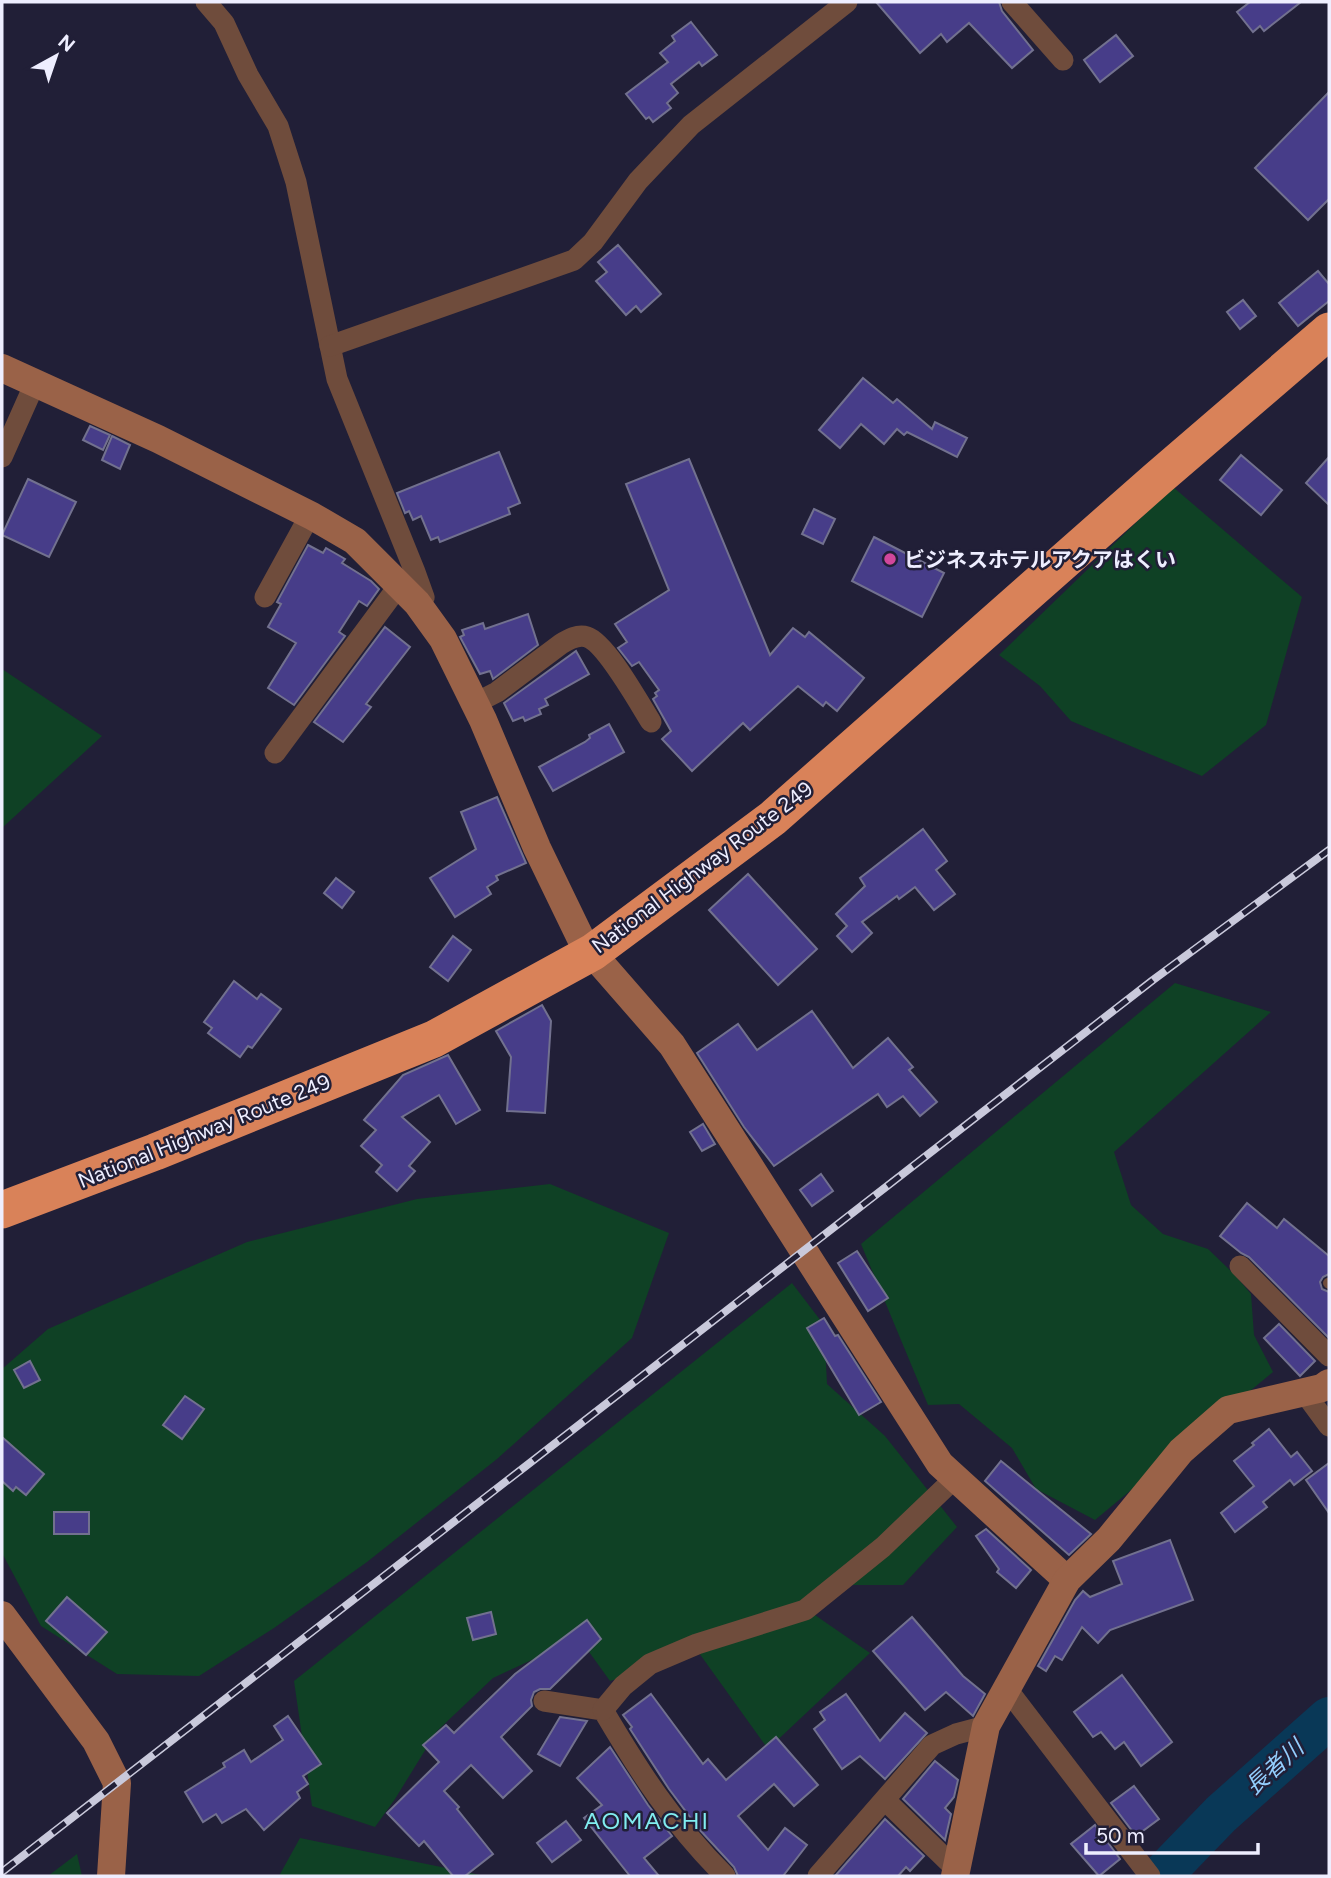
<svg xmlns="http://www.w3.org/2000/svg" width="1331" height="1878" viewBox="0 0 1331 1878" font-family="Figtree,'Noto Sans JP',sans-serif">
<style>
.green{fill:#0f4125}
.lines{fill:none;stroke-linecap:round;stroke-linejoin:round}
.river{stroke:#093857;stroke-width:42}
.building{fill:#473d89;stroke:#72718f;stroke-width:2}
.lane{stroke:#6f4c3c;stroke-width:10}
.street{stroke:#6f4c3c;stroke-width:21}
.secondary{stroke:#9a6248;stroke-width:28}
.highway{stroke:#d98259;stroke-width:37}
.rail-casing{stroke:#c9c9db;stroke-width:8}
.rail{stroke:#211f37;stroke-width:5;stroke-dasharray:16;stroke-linecap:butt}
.hotel-dot{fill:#d1479c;stroke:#211f37;stroke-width:2.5}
.labels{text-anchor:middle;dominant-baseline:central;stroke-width:5;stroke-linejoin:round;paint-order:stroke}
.poi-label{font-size:21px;font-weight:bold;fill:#eef;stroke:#211f37;text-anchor:start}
.street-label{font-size:21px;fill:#eef;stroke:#211f37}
.water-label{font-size:23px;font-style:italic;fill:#93cefd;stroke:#211f37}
.quarter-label{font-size:24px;letter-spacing:2px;fill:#81edf0;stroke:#211f37}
</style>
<rect width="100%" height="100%" fill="#211f37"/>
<g class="green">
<polygon points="1173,487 1302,597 1266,725 1202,776 1071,721 1040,686 999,655"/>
<polygon points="2,669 102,736 2,828"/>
<polygon points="1175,983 1271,1012 1114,1152 1131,1205 1163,1234 1208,1249 1234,1274 1251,1294 1254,1335 1273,1372 1095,1520 1036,1489 1012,1448 959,1404 928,1405 861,1244"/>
<polygon points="550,1184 669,1233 632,1338 497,1459 367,1562 274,1628 199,1676 117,1674 41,1626 2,1553 2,1369 48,1329 247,1242 417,1199"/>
<polygon points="792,1283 824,1325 827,1384 885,1436 957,1527 903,1585 838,1585 812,1613 870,1653 768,1749 699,1653 610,1681 579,1638 493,1678 437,1731 395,1799 375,1827 312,1806 294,1681"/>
<polygon points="300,1838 485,1876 279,1876"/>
<polygon points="77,1854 82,1876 48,1876"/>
</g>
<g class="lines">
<polyline class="river" points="1161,1876 1221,1814 1329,1718"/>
</g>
<g class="building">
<polygon points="876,2 999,2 1002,11 1033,50 1012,68 969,23 947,42 941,34 920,53"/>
<polygon points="1250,2 1301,2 1264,31 1260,26 1253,32 1237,12"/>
<polygon points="691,22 717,55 702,66 699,62 671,84 678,93 667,103 671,108 653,122 649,117 646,119 626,94 668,62 660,53 675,41 672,36"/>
<polygon points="1116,35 1133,56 1100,82 1084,60"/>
<polygon points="1329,92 1329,199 1308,220 1255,168"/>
<polygon points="618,245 661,294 641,312 636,306 626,315 596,281 607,272 598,262"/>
<polygon points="1318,271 1329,284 1329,301 1298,326 1279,303"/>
<polygon points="1243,300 1256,316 1240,329 1227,312"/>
<polygon points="863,378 893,403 897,399 932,429 935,422 967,438 957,457 907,432 904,435 897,429 884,444 861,424 840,448 819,430"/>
<polygon points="90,426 110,435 103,450 83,440"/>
<polygon points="112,436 130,445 120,469 102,460"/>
<polygon points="499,452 520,503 508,508 510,514 440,542 438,537 431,540 421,516 413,520 409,511 405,513 397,493"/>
<polygon points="1241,455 1282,490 1261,515 1220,480"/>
<polygon points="1329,457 1329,505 1306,483"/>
<polygon points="689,459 770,655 793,628 805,637 809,632 864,678 837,711 826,702 823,706 798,686 750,730 743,723 692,771 662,739 671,731 653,699 657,696 655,693 659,690 639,662 632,666 618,648 627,642 615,624 669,590 626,484"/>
<polygon points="28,479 76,502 49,557 2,535"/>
<polygon points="814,509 835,519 823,544 802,534"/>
<polygon points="874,537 944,573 922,617 852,581"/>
<polygon points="308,545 323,553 326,548 345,559 342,563 371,581 379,589 367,606 359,601 339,632 345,636 294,705 268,688 296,643 268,627 281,604 277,602"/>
<polygon points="528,614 538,645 493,679 490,671 480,674 460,637 464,635 462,630 483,623 485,629"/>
<polygon points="385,627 410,647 366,704 371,707 343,742 314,722"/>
<polygon points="576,651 589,674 545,699 548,705 539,709 541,714 525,721 523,717 513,721 504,703"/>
<polygon points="609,724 624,752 553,791 539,767 585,742 590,738 589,735"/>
<polygon points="497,797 526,863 496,876 498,880 487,887 491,894 455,917 430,878 476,849 461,812"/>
<polygon points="923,829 947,861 936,870 955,894 934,910 915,887 899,899 897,896 862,922 872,933 852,952 837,936 847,926 836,914 865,886 860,878"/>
<polygon points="748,874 817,949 778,985 709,910"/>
<polygon points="336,878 354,892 342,908 324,893"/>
<polygon points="453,936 471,950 448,981 430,967"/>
<polygon points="234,981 257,999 261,994 281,1009 252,1048 248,1046 240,1057 208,1033 212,1028 204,1022"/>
<polygon points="542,1005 551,1021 545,1113 507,1111 511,1057 496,1031"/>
<polygon points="812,1011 853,1068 888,1038 913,1067 909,1070 937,1102 920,1116 903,1096 887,1107 878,1094 774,1166 744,1127 697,1053 738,1024 757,1050"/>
<polygon points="448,1055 480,1110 456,1124 439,1095 402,1117 430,1142 409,1166 415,1171 397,1191 376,1172 382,1165 361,1146 376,1130 364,1120 403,1075"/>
<polygon points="703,1124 715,1144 702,1151 690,1132"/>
<polygon points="821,1174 833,1191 812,1206 800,1190"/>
<polygon points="1247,1203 1277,1228 1284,1219 1329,1256 1329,1274 1323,1277 1320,1282 1322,1289 1329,1292 1329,1338 1249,1257 1241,1253 1220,1236"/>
<polygon points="857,1251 888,1298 868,1311 838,1263"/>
<polygon points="824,1318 835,1336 838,1335 881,1402 859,1415 807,1328"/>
<polygon points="1279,1324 1315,1361 1300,1376 1264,1338"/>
<polygon points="30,1361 40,1380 24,1388 14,1370"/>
<polygon points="185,1396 204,1409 182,1439 163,1425"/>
<polygon points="1269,1429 1291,1457 1297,1452 1312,1471 1294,1485 1290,1480 1263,1502 1267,1507 1235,1532 1221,1513 1254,1486 1234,1461 1254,1445 1252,1443"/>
<polygon points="2,1437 44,1474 26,1495 16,1487 13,1491 2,1481"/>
<polygon points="1001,1461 1091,1534 1069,1555 985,1481"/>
<polygon points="1329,1463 1329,1513 1306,1480"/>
<rect x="54" y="1512" width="35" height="22"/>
<polygon points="986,1529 1031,1570 1016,1588 997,1572 999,1569 976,1536"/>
<polygon points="1170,1540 1193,1600 1110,1630 1098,1643 1082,1627 1062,1660 1055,1656 1046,1671 1038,1666 1075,1600 1083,1591 1090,1597 1122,1584 1113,1561"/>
<polygon points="67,1597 107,1632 86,1655 46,1621"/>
<polygon points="491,1612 496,1634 473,1640 467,1618"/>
<polygon points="912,1617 963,1676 985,1694 973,1716 946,1692 925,1710 873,1651"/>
<polygon points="587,1620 601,1639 550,1689 540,1689 534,1692 531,1700 532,1706 501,1737 532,1771 503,1798 471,1765 444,1791 459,1807 457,1809 493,1854 465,1876 453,1876 424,1841 419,1846 387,1813 439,1762 423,1745 446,1725 454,1733 515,1674"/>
<polygon points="1122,1675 1172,1742 1141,1766 1124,1742 1115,1749 1101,1732 1093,1737 1074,1712"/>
<polygon points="651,1694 703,1764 708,1759 726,1780 776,1737 818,1785 794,1806 774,1784 738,1816 768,1850 785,1828 807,1845 783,1876 738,1876 734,1867 699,1829 669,1789 630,1729 632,1727 623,1715"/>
<polygon points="846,1694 880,1741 905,1713 927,1733 885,1779 860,1756 842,1769 814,1729 825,1720 820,1712"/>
<polygon points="288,1716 321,1764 303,1776 308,1784 297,1792 300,1798 264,1830 246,1809 222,1823 216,1814 203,1822 185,1792 225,1767 223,1763 244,1750 251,1762 283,1740 274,1726"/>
<polygon points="560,1717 587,1721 560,1766 538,1754"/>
<polygon points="610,1747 648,1805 672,1836 644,1858 659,1876 630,1876 584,1818 602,1805 577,1778"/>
<polygon points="935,1761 958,1780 954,1797 945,1808 951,1814 945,1840 903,1799"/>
<polygon points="1134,1786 1159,1819 1136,1836 1111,1803"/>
<polygon points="885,1819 924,1856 910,1871 906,1867 898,1876 835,1876"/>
<polygon points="566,1821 581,1840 552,1862 537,1843"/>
<polygon points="1095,1825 1120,1859 1099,1876 1071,1844"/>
</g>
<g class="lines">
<polyline class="lane" points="1328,1283 1329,1284"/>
<g class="street">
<polyline points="206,2 224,23 248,75 278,126 296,182 337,379 415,572 424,597 417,603"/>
<polyline points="1012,2 1063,60"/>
<polyline points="330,346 574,260 593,242 638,181 691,125 847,2"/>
<polyline points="2,457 35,383"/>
<polyline points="265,597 310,515"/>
<path d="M474 704 497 692 561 644C569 639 578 634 587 637 606 643 639 703 651 722"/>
<polyline points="275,753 400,584"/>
<polyline points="1240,1266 1329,1356"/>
<polyline points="1304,1392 1329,1426"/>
<polyline points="1007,1689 1150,1876"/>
<path d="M544 1701 603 1710C640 1773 673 1824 725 1876"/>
<polyline points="603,1710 623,1686 650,1664 697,1644 805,1610 883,1547 955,1478"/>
<polyline points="885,1800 956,1869"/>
<polyline points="818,1876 932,1745 956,1734 986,1726"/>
</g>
<g class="secondary">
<polyline points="2,368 158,439 312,516 355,541 417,603 443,639 483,720 537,848 583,943 672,1045 940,1464 1067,1580"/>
<polyline points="2,1615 96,1741 117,1783 111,1876"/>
<polyline points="955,1876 986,1726 1067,1580 1109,1539 1181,1451 1228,1410 1322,1388 1329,1383"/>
</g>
<polyline class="highway" points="2,1210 155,1152 434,1039 593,952 773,818 1157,479 1329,331"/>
<g class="rail-casing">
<polyline id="rail" points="2,1872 1153,980 1329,850"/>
</g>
<use href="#rail" class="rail"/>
</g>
<circle class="hotel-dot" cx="890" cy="559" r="7"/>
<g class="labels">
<g class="poi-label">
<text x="904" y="559">ビジネスホテルアクアはくい</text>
</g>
<g class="street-label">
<text transform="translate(702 867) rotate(-37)">National Highway Route 249</text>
<text transform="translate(204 1131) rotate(-22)">National Highway Route 249</text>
</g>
<g class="water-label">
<text transform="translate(1274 1767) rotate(-42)">長者川</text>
</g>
<g class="quarter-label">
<text x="647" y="1820">AOMACHI</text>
</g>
</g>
<rect width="1331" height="1878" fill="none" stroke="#eeeeff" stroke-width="7"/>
<g transform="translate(56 56) rotate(40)" stroke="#211f37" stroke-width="5" paint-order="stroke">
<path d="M0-5L12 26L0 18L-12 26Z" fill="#eeeeff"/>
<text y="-10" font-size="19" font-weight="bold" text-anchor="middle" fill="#eeeeff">N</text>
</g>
<path d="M1086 1843v10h172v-10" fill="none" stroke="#eeeeff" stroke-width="3.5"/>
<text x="1096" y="1843" font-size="21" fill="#eeeeff" stroke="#211f37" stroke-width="5" paint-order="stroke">50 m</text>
</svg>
